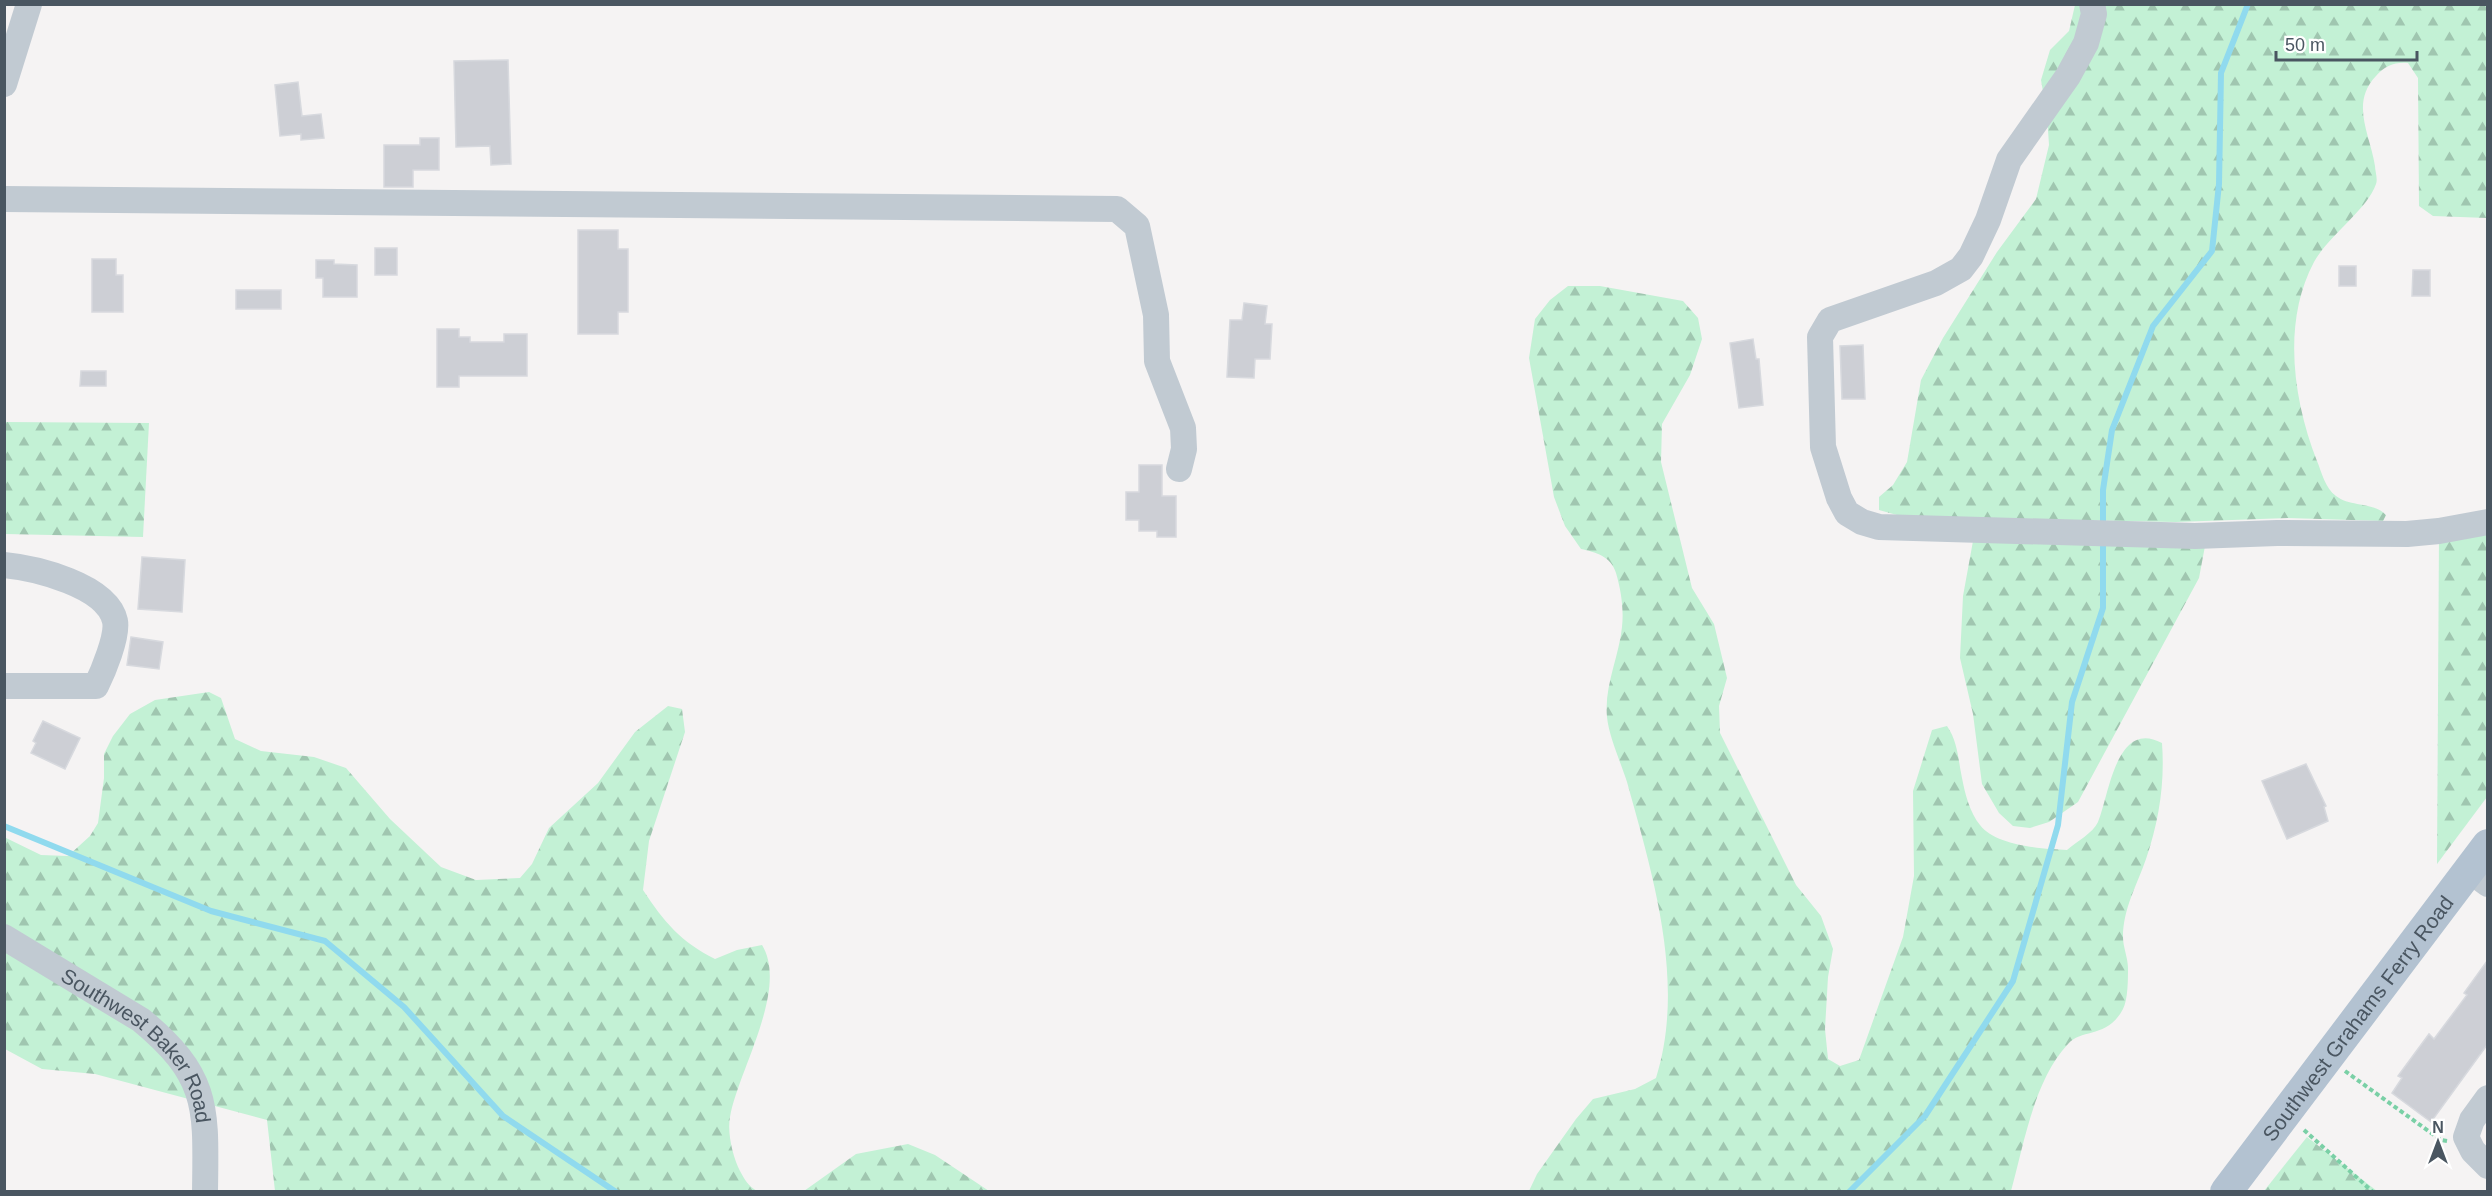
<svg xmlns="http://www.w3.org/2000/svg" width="2492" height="1196" viewBox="0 0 2492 1196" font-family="Helvetica,sans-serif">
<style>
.forest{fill:url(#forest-firs)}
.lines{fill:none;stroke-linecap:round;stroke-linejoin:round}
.stream{stroke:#90daee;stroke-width:6}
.building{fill:#cdcfd5;stroke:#d7d9de;stroke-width:1.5}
.path{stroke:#7ad0a6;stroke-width:4;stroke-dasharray:4.5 3;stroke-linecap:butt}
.minor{stroke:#c1cad2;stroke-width:26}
.major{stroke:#b3c2d1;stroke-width:32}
.labels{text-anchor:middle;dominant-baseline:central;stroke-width:4.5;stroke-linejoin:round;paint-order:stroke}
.street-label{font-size:21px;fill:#4a5661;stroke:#fff}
</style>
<defs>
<pattern id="forest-firs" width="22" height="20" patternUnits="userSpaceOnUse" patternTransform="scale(1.5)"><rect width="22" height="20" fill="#c3f1d5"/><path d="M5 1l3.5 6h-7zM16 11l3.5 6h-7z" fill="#a0c6b0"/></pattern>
</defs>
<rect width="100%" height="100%" fill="#f5f3f3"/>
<g class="forest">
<path d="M2075 5H2487V218L2433 216 2419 206 2418 78 2408 63C2394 62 2385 66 2376 76 2350 103 2370 134 2375 166 2375 171 2378 179 2376 184 2367 210 2329 235 2314 262 2282 322 2293 400 2317 461 2322 473 2325 488 2336 496 2350 507 2374 502 2386 515L2383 521 2288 518 2176 522 1904 517 1879 510V497L1893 485 1907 462 1921 380 1943 338 1997 252 2036 199 2049 145 2047 115 2041 80 2050 50 2069 31Z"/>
<path d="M1568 286H1600L1683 301 1698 318 1702 339 1690 375 1662 424 1661 462 1692 588 1714 624 1727 678 1719 706 1720 733 1796 885 1821 916 1833 949 1828 977 1825 1029 1828 1059 1840 1066 1859 1060 1903 937 1914 876 1913 791 1932 730 1947 726C1958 742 1958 759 1962 778 1965 794 1970 813 1980 825 1996 846 2043 849 2067 850 2076 842 2093 833 2098 822 2109 796 2116 718 2162 743 2165 783 2159 821 2146 859 2137 885 2123 909 2123 937 2123 947 2128 958 2128 968 2128 979 2128 1000 2123 1009 2107 1039 2082 1028 2068 1044 2034 1080 2024 1144 2011 1191H1529L1537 1174 1576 1119 1593 1099 1635 1089 1656 1078C1686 982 1653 876 1627 782 1621 763 1609 737 1607 717 1604 686 1619 657 1622 627 1624 609 1621 590 1616 573 1611 556 1595 552 1581 549L1565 526 1554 497 1529 358 1535 319 1550 300Z"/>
<polygon points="5,422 149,423 143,537 5,534"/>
<polygon points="2487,534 2487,797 2437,864 2439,535"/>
<polygon points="1973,541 2205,546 2199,578 2078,802 2049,822 2030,828 2013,826 1999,813 1982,784 1973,714 1960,658 1963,596"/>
<path d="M209 692 221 698 235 739 261 751 314 757 346 768 390 819 441 867 476 880 520 878 532 864 549 828 598 783 635 732 668 706 682 709 685 732 649 841 643 890C664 922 681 942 715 959L737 950 762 945C789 989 738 1071 730 1117 727 1133 733 1157 740 1171 745 1180 748 1186 757 1191H275L267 1120 95 1074 42 1069 5 1049 4 837 41 855 68 856 90 836 98 823 104 778V754L113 736 130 714 155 700Z"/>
<polygon points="2307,1137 2377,1191 2264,1191"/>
<polygon points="908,1144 935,1155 989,1191 804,1191 856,1154"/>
</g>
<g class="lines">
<g class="stream">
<polyline points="2103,528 2103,490 2112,430 2153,326 2212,251 2219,184 2221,73 2248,4"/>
<polyline points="4,826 211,911 325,941 404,1007 503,1116 616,1192"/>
<polyline points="1849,1192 1925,1116 2013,981 2058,825 2072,702 2103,608 2103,538"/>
</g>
</g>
<g class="building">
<polygon points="508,60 511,164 491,165 490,146 456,147 454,61"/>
<polygon points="298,82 302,116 321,114 324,138 301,140 301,134 280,136 275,85"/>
<polygon points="420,138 439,138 439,170 413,170 413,187 384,187 384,145 420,145"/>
<polygon points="578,230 618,230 618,249 628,249 628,312 618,312 618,334 578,334"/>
<rect x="375" y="248" width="22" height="27"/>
<polygon points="92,259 116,259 116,275 123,275 123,312 92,312"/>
<polygon points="316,260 334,260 334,264 357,265 357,297 323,297 323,278 316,278"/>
<rect x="2339" y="266" width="17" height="20"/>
<polygon points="2413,270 2430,270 2430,296 2412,296"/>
<rect x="236" y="290" width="45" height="19"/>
<polygon points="1244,303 1267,306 1265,324 1272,324 1270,359 1255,359 1254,378 1227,377 1230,320 1242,320"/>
<polygon points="437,329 459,329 459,337 470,337 470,342 504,342 504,334 527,334 527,376 459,376 459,387 437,387"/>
<polygon points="1753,339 1756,359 1759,359 1763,405 1739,408 1730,343"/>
<polygon points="1863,345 1865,399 1842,399 1840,346"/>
<polygon points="81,371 106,371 106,386 80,386"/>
<polygon points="1139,465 1162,465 1162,496 1176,496 1176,537 1157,537 1157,531 1139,531 1139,520 1126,520 1126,492 1139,492"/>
<polygon points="142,557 185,560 182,612 138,609"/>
<polygon points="131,637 163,642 159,669 127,665"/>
<polygon points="43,721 80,738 65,769 31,753 36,743 33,741"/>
<polygon points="2306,764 2326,806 2324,807 2328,821 2287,839 2262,781"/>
<polygon points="2487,961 2487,1045 2431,1122 2392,1093 2402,1078 2398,1076 2429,1034 2434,1039 2467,995 2464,993"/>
</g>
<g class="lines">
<g class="path">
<polyline points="2345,1071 2441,1140 2447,1141"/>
<polyline points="2304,1130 2373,1192"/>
</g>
<g class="minor">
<polyline points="2092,4 2094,14 2086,43 2068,76 2009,160 1988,220 1971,256 1961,269 1936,283 1830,320 1820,337 1823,447 1839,498 1847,513 1862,522 1879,527 2195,536 2277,533 2407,534 2439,531 2488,522"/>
<polyline points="4,84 29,4"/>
<polyline points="4,199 1117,209 1137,226 1156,315 1157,361 1183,428 1184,449 1179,469"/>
<path d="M4 565C35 568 107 585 115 621 118 636 103 672 96 686H4"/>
<polyline points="2469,870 2488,884"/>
<path id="s1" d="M4 937 141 1020C210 1077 206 1108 205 1192"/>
<polyline points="2488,1098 2472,1120 2466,1137 2473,1151 2488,1166"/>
</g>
<path class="major" id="s2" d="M2226 1192 2488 845"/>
</g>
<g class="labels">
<g class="street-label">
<text stroke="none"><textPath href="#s2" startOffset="218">Southwest Grahams Ferry Road</textPath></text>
<text stroke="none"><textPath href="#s1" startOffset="177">Southwest Baker Road</textPath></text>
</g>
</g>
<rect width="2492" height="1196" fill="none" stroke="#4a5661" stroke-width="12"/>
<g transform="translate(2438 1142)" stroke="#ffffff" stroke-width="4.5" paint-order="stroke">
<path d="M0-4.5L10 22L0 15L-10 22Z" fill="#4a5661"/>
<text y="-9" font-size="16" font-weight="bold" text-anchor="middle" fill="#4a5661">N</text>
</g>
<path d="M2276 51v9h141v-9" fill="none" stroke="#4a5661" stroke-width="3"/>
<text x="2285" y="51" font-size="18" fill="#4a5661" stroke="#ffffff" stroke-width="4.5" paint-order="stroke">50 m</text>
</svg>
